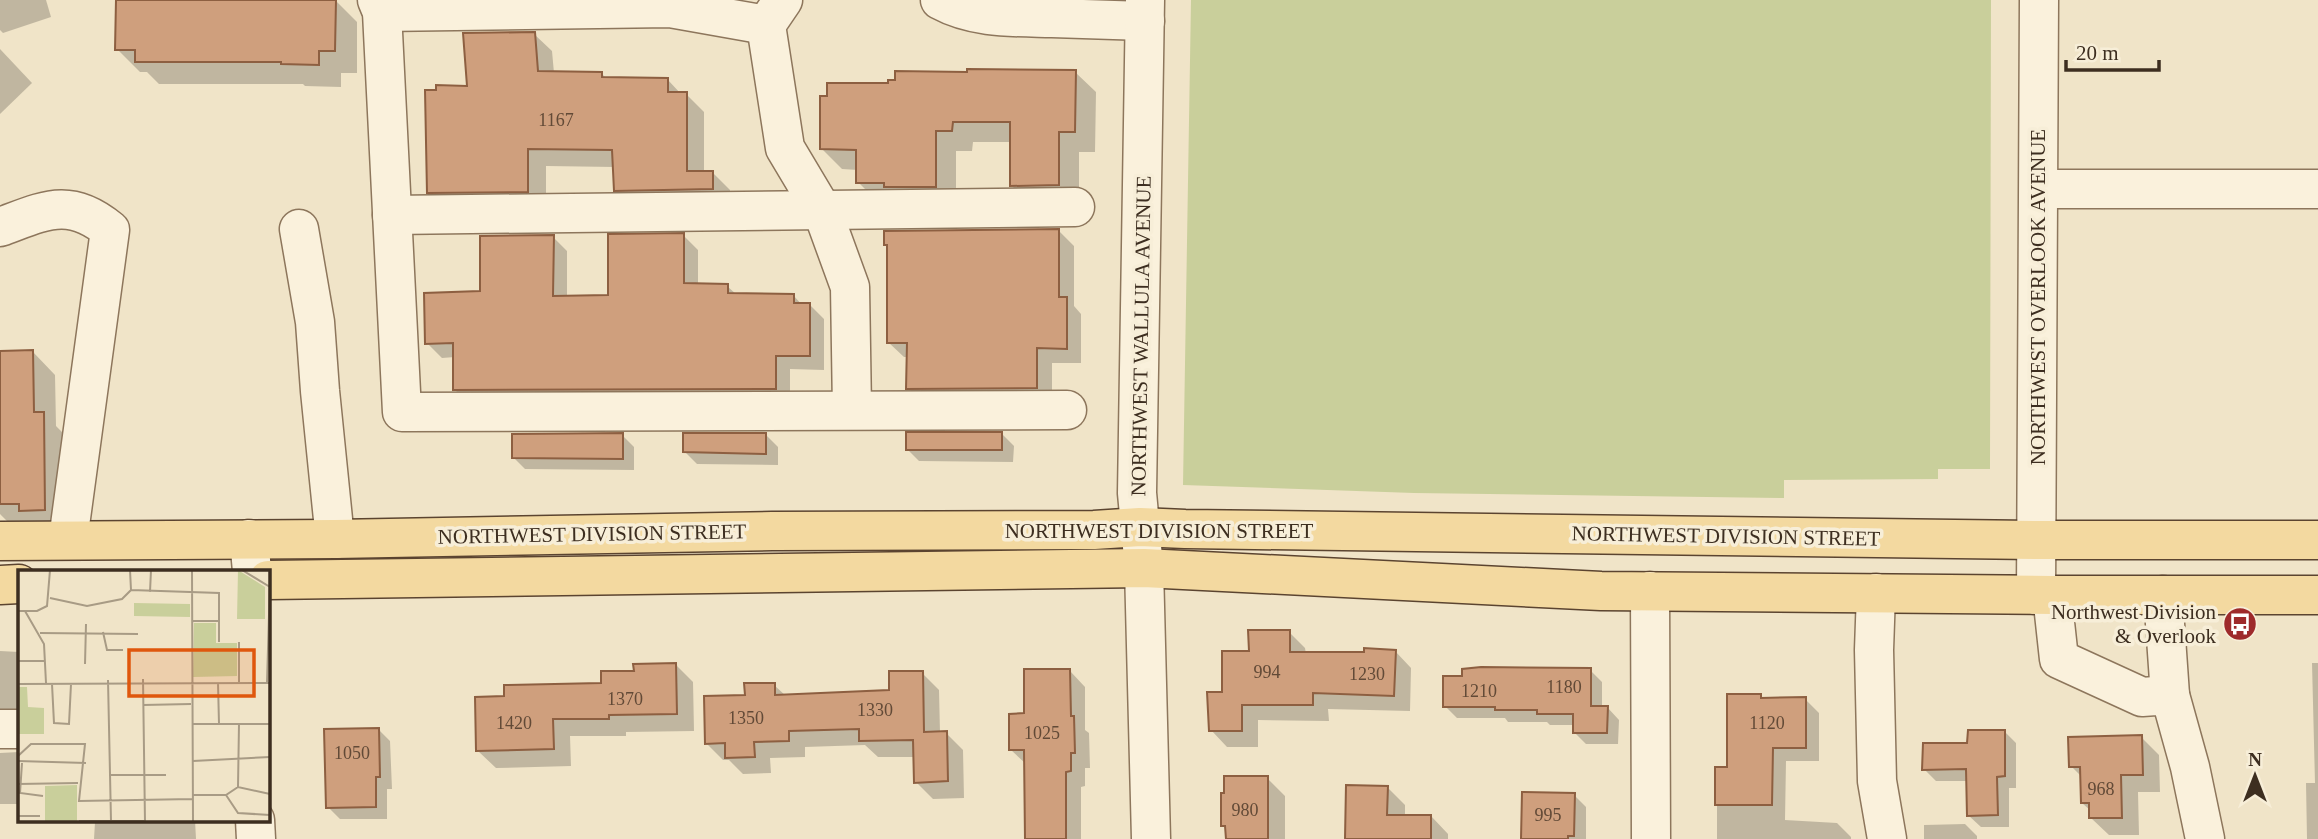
<svg xmlns="http://www.w3.org/2000/svg" width="2318" height="839" viewBox="0 0 2318 839" font-family="Georgia,serif">
<style>
.green{fill:#c9cf9b}
.shadow{fill:#0003}
.building{fill:#cf9f7d;stroke:#8d5f41;stroke-width:2}
.lines{fill:none;stroke-linecap:round;stroke-linejoin:round}
.minor-casing{stroke:#8d765c;stroke-width:41}
.major-casing{stroke:#5b4430;stroke-width:41}
.minor{stroke:#faf1dc;stroke-width:38}
.major{stroke:#f3d9a0;stroke-width:38}
.labels{text-anchor:middle;dominant-baseline:central;stroke-width:7;stroke-linejoin:round;paint-order:stroke}
.number-label{font-size:18px;fill:#624a37}
.street-label{font-size:21px;fill:#3d2e20;stroke:#f7eed8}
.poi-label{font-size:21px;fill:#3d2e20;stroke:#f7eed8;text-anchor:end}
.inset-road{fill:none;stroke:#a89b85;stroke-width:2}
.view{fill:#df570d;fill-opacity:0.15;stroke:#df570d;stroke-width:3.5}
.inset-edge{fill:none;stroke:#3d2e20;stroke-width:3.5}
</style>
<rect width="100%" height="100%" fill="#f0e4c8"/>
<polygon class="green" points="1191,0 1991,0 1990,469 1938,469 1938,479 1784,480 1784,498 1414,493 1183,485"/>
<g class="shadow">
<polygon points="0,0 46,0 51,17 3,33 0,30"/>
<polygon points="117,0 335,0 357,22 357,73 341,73 341,87 305,86 303,84 159,84 147,72 140,72 117,49"/>
<polygon points="534,34 552,51 554,73 601,73 607,79 668,80 681,94 686,94 704,112 704,173 712,172 730,190 730,207 633,208 615,190 615,167 546,166 546,209 447,210 429,192 469,87"/>
<polygon points="0,49 32,83 0,114"/>
<polygon points="1075,72 1096,92 1095,152 1079,152 1079,205 1032,206 1011,185 1012,142 973,142 972,151 956,151 956,207 879,203 858,182 858,170 842,169 822,149 890,85"/>
<polygon points="1059,231 1074,246 1074,306 1081,314 1081,363 1052,363 1052,403 923,403 908,388 909,357 904,357 888,342 889,248 886,245"/>
<polygon points="683,235 698,250 698,285 727,286 737,295 794,296 802,305 810,305 824,319 824,370 790,369 790,403 469,404 454,389 455,357 442,358 427,343 482,293 553,237 567,251 567,298 610,297"/>
<polygon points="0,352 33,352 55,375 56,426 66,436 67,532 12,526 0,514"/>
<polygon points="1002,434 1014,446 1013,462 919,461 907,449"/>
<polygon points="622,435 634,447 634,470 525,469 513,457"/>
<polygon points="766,435 778,447 778,465 697,464 685,452"/>
<polygon points="1289,632 1305,648 1306,654 1395,651 1411,668 1410,711 1328,709 1329,721 1258,720 1258,747 1227,747 1211,730 1224,693 1251,652"/>
<polygon points="0,651 19,652 19,720 0,725"/>
<polygon points="2312,663 2318,663 2318,839 2307,839 2306,783 2315,783"/>
<polygon points="675,664 693,682 694,731 626,732 626,736 570,736 571,766 496,768 478,751 506,698 603,685 636,673"/>
<polygon points="1590,670 1602,682 1602,707 1607,707 1619,720 1618,744 1586,744 1574,732 1575,725 1550,725 1547,722 1508,722 1505,718 1457,718 1445,706"/>
<polygon points="1070,671 1085,687 1085,730 1089,733 1090,768 1085,768 1085,786 1081,787 1081,839 1035,839 1026,764 1011,750 1026,715"/>
<polygon points="922,673 939,690 940,733 946,733 963,750 964,798 933,799 916,782 915,757 878,757 865,745 805,747 805,757 770,758 771,773 743,774 729,760 723,760 706,743 747,697 774,685 786,696 891,692"/>
<polygon points="1760,696 1764,700 1805,699 1819,713 1819,761 1786,761 1785,820 1837,823 1851,837 1851,839 1717,839 1717,769 1729,769"/>
<polygon points="378,729 390,741 392,789 387,789 387,819 340,819 328,807"/>
<polygon points="2004,731 2016,743 2016,788 2009,788 2009,827 1981,827 1968,815 1968,781 1936,781 1924,769 1969,744"/>
<polygon points="2141,737 2159,755 2160,792 2138,792 2139,835 2109,835 2091,818 2091,811 2082,803 2082,777 2071,766"/>
<polygon points="19,752 19,804 0,804 0,753"/>
<polygon points="1267,778 1285,796 1285,839 1227,839 1227,830 1223,825"/>
<polygon points="1387,787 1405,805 1405,816 1431,816 1448,834 1448,839 1347,839"/>
<polygon points="1574,795 1586,807 1586,839 1523,839"/>
<polygon points="91,820 195,820 196,839 94,839 95,822"/>
<polygon points="1965,824 1977,836 1977,839 1924,839 1924,825"/>
</g>
<g class="building">
<polygon points="116,0 336,0 335,51 319,51 319,65 281,64 281,62 135,62 135,50 115,50"/>
<polygon points="535,32 538,71 602,72 602,77 668,78 668,92 687,92 687,171 713,171 713,189 614,191 612,150 528,149 528,192 427,193 425,90 436,90 436,85 467,86 463,33"/>
<polygon points="967,69 1076,70 1075,132 1059,132 1059,185 1010,186 1010,122 953,122 952,131 936,131 936,187 884,187 884,183 856,183 856,150 820,149 820,96 827,96 827,83 888,83 888,80 895,80 895,71 967,72"/>
<polygon points="1059,229 1059,297 1067,297 1067,349 1037,348 1037,388 906,389 907,343 887,343 887,245 884,245 884,231"/>
<polygon points="684,233 684,283 728,284 728,293 794,294 794,303 810,303 810,356 776,356 776,389 453,390 453,343 425,344 424,293 480,291 480,236 554,235 553,296 608,295 608,234"/>
<polygon points="33,350 34,412 44,412 45,510 19,511 19,504 0,504 0,351"/>
<rect x="906" y="432" width="96" height="18"/>
<polygon points="623,433 623,459 512,458 512,434"/>
<polygon points="683,433 766,433 766,454 683,452"/>
<polygon points="1248,630 1290,630 1290,652 1364,652 1364,648 1396,650 1394,696 1313,693 1313,705 1242,705 1242,731 1209,731 1207,692 1222,692 1222,651 1249,651"/>
<polygon points="676,663 677,714 609,715 609,719 553,719 554,749 476,751 475,697 504,696 504,685 601,683 601,671 634,671 633,664"/>
<polygon points="1481,667 1591,668 1591,706 1608,706 1607,733 1573,733 1573,714 1537,714 1537,710 1495,710 1495,707 1443,707 1443,676 1462,676 1462,669"/>
<polygon points="1024,669 1070,669 1071,716 1074,716 1075,753 1071,753 1071,771 1066,772 1066,839 1025,839 1024,750 1009,750 1009,714 1024,713"/>
<polygon points="889,671 923,671 924,732 947,731 948,781 914,783 913,740 859,741 859,729 789,731 789,741 754,742 755,757 725,758 725,743 705,744 704,696 745,695 744,683 775,683 775,695 889,690"/>
<polygon points="1727,694 1761,694 1761,698 1806,697 1806,748 1773,748 1772,805 1715,805 1715,767 1727,767"/>
<polygon points="379,728 380,777 376,777 376,807 326,808 324,729"/>
<polygon points="1968,730 2005,730 2005,776 1997,777 1998,815 1967,816 1966,769 1922,770 1923,743 1967,743"/>
<polygon points="2142,735 2143,775 2121,775 2122,818 2089,818 2089,803 2081,803 2080,767 2069,767 2068,737"/>
<polygon points="1224,776 1268,776 1268,839 1226,839 1225,826 1221,826 1221,793 1224,793"/>
<polygon points="1346,785 1388,786 1387,815 1431,815 1431,839 1345,839"/>
<polygon points="1522,792 1575,793 1574,836 1568,836 1568,839 1521,839"/>
</g>
<g class="lines">
<g class="minor-casing">
<g id="minor">
<polyline points="377,0 382,12 402,412 1067,410"/>
<polyline points="783,0 766,25 785,148 822,210 850,287 852,410"/>
<path d="M940 0C975 19 1014 17 1052 18 1083 19 1114 20 1145 21"/>
<polyline points="1145,0 1137,493 1144,568 1151,839"/>
<polyline points="382,12 670,8 766,25"/>
<polyline points="2039,189 2318,189"/>
<polyline points="392,215 1075,207"/>
<path d="M0 227C44 211 69 196 110 230L68 540"/>
<polyline points="299,229 315,322 320,391 335,539"/>
<polyline points="249,539 252,571"/>
<polyline points="1650,591 1651,839"/>
<polyline points="1876,593 1874,650 1877,781 1887,839"/>
<polyline points="2036,595 2039,0"/>
<polyline points="2052,595 2059,659 2142,697 2170,695 2190,767 2205,839"/>
<polyline points="2163,595 2170,695"/>
<polyline points="0,729 19,729"/>
<polyline points="255,820 256,839"/>
</g>
</g>
<g class="major-casing">
<g id="major">
<polyline points="0,541 335,539 772,531 1094,530 1140,527 1185,529 2036,540 2318,540"/>
<polyline points="268,580 1144,568 1601,591 2052,595 2318,595"/>
<polyline points="0,585 19,584"/>
</g>
</g>
<use href="#minor" class="minor"/>
<use href="#major" class="major"/>
</g>
<defs>
<g id="bus-disc" transform="scale(1.75)"><circle r="9.5" fill="#9e2a2b" stroke="#f7eed8"/><path d="M-5-6H5V4H4V6H2V4H-2V6H-4V4H-5ZM-3.5-4V0h7V-4ZM-3.5 1.2v1.5H-2V1.2ZM2 1.2v1.5H3.5V1.2Z" fill="#fff"/></g>
</defs>
<g fill-rule="evenodd">
<use href="#bus-disc" x="2240" y="624"/>
</g>
<g class="labels">
<g class="number-label">
<text x="556" y="120">1167</text>
<text x="1267" y="672">994</text>
<text x="1367" y="674">1230</text>
<text x="1564" y="687">1180</text>
<text x="1479" y="691">1210</text>
<text x="625" y="699">1370</text>
<text x="875" y="710">1330</text>
<text x="746" y="718">1350</text>
<text x="514" y="723">1420</text>
<text x="1767" y="723">1120</text>
<text x="1042" y="733">1025</text>
<text x="352" y="753">1050</text>
<text x="2101" y="789">968</text>
<text x="1245" y="810">980</text>
<text x="1548" y="815">995</text>
</g>
<g class="street-label">
<text transform="translate(2038 297) rotate(-90)">NORTHWEST OVERLOOK AVENUE</text>
<text transform="translate(1141 336) rotate(-89)">NORTHWEST WALLULA AVENUE</text>
<text x="1159" y="531">NORTHWEST DIVISION STREET</text>
<text transform="translate(592 534) rotate(-1)">NORTHWEST DIVISION STREET</text>
<text transform="translate(1726 536) rotate(1)">NORTHWEST DIVISION STREET</text>
</g>
<g class="poi-label">
<text x="2216" y="612">Northwest Division<tspan x="2216" dy="24">&amp; Overlook</tspan></text>
</g>
</g>
<g transform="translate(18 570)">
<rect width="252" height="252" fill="#f0e4c8"/>
<path d="M220 0 247 17V49H219ZM116 33 172 34V47L116 46ZM176 53H198V73H219V106L175 107ZM0 117H9L10 137 26 138V164H0ZM59 215V252H27V216Z" fill="#c9cf9b"/>
<path class="inset-road" d="M174 0 175 252M224 0 252 17M113 20 201 23V72M132 22 133 0M32 28 69 36 104 29 113 20 112 0M0 41H19L29 36 32 0M7 41 26 74 28 113M174 51H201M85 62 89 80H105M22 63 120 64M0 91H27M67 94 68 54M125 109 127 252M90 110 93 251M221 112V72M200 113 201 154M249 113 252 10M0 114 252 113M34 114 36 153 51 154 53 114M125 135 173 134M174 154H252M0 186 13 174H67L61 231 175 229M0 191 68 193M175 191 252 187M4 193 2 223 25 226M91 205H148M0 214 60 213M220 217 221 154M175 225H208L220 217 252 224M208 225 220 243 252 245M0 246H22M61 251H127"/>
<path class="view" d="M111 80H236V126H111Z"/>
<rect width="252" height="252" class="inset-edge"/>
</g>
<g transform="translate(2255 776)" stroke="#f7eed8" stroke-width="5" paint-order="stroke">
<path d="M0-5L12 26L0 18L-12 26Z" fill="#3d2e20"/>
<text y="-10" font-size="19" font-weight="bold" text-anchor="middle" fill="#3d2e20">N</text>
</g>
<path d="M2066 60v10h93v-10" fill="none" stroke="#3d2e20" stroke-width="3.5"/>
<text x="2076" y="60" font-size="21" fill="#3d2e20" stroke="#f7eed8" stroke-width="5" paint-order="stroke">20 m</text>
</svg>
